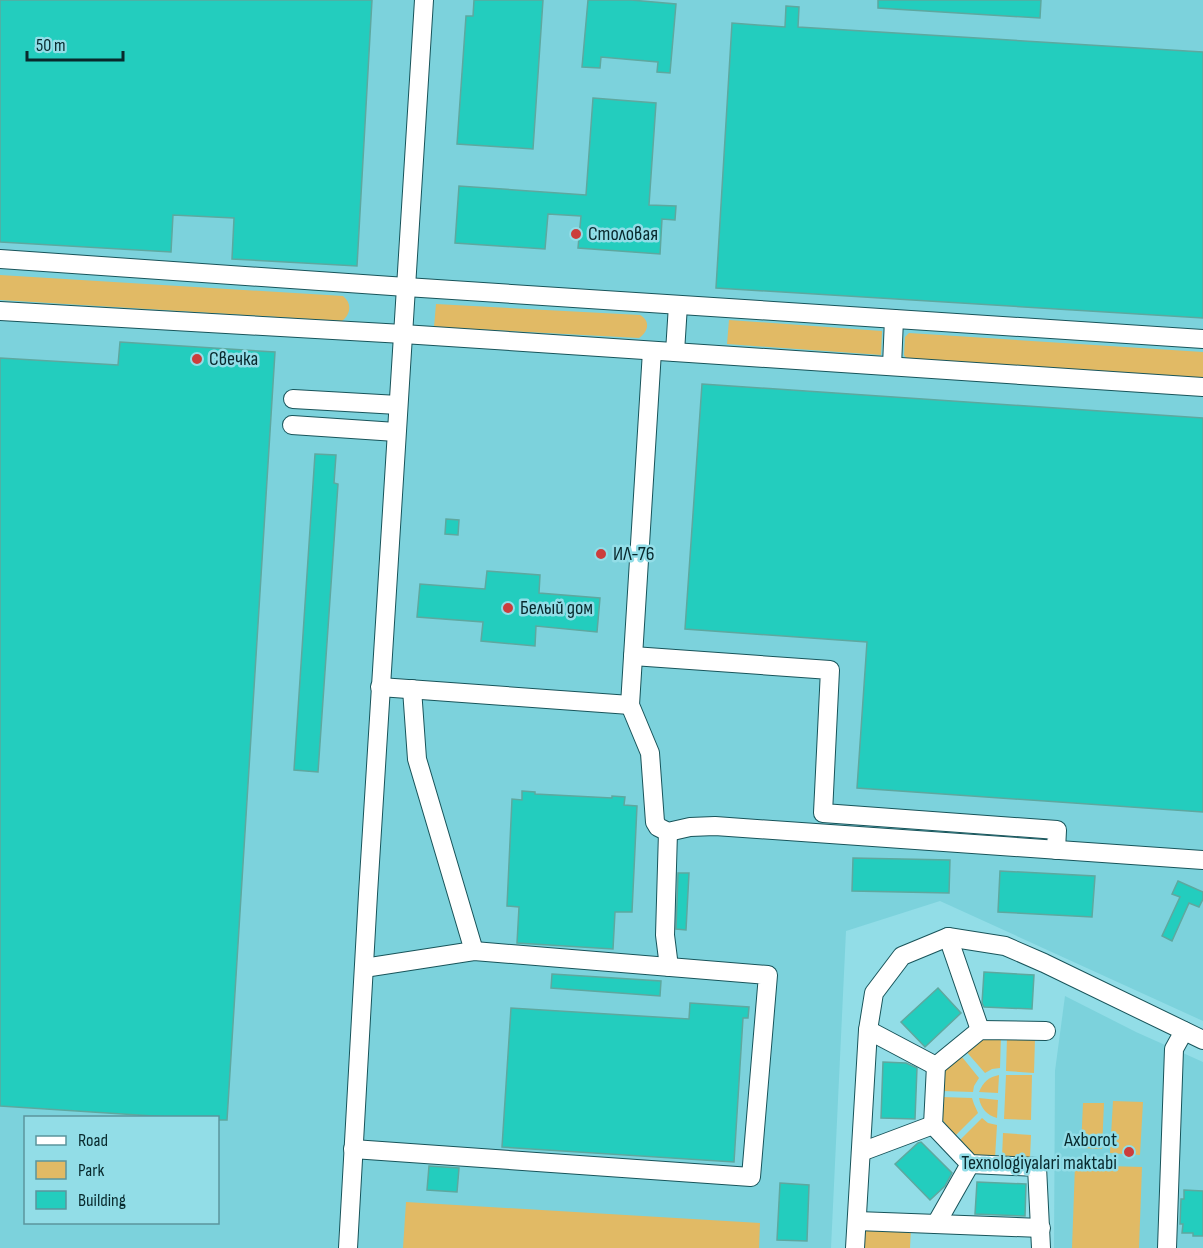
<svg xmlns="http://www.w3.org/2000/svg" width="1203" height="1248" viewBox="0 0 1203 1248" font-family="'Sofia Sans Condensed',sans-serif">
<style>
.built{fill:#7cd2dc;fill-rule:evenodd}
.green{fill:#e1ba65}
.building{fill:#23cdbe;stroke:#5ea89f;stroke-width:1.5}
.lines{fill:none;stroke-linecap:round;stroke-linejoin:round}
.minor-casing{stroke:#18545a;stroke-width:20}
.minor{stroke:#fff;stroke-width:18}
.poi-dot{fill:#cc3d3c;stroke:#92dde7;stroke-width:2}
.labels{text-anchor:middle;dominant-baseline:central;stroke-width:5;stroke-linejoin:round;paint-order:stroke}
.poi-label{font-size:20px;fill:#08292d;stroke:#92dde7;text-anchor:start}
</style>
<rect width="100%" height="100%" fill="#92dde7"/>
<g class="built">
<path d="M0 0H1203V1021L940 901 846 931 831 1248H0ZM26 1118H218V1222H26Z"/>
<polygon points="1065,996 1136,1032 1203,1062 1203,1248 1054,1248 1055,1071"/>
</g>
<g class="green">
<path d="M0 275 343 296C352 303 351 314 342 321L0 300Z"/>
<path d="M436 304 640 315C651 321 648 332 639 338L434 327Z"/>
<polygon points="729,320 882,331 881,355 727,344"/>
<polygon points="909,333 1203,352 1203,378 907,359 904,355 905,337"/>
<polygon points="1001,1036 1000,1068 992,1069 985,1073 964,1049 976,1037"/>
<polygon points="1007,1037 1035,1038 1034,1073 1006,1071"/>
<polygon points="958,1052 979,1078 974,1086 973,1092 942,1091 943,1071"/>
<path d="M999 1075 998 1093 979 1092C983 1082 989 1077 999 1075Z"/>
<polygon points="1006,1075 1032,1075 1031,1120 1004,1119"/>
<polygon points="942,1097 972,1098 974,1104 978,1113 954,1137 942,1119"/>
<path d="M979 1098 998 1100 997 1118C987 1115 981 1109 979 1098Z"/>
<polygon points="1113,1101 1143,1102 1140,1155 1110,1153"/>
<polygon points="1083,1103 1104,1103 1102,1149 1081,1148"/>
<polygon points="982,1118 988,1123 997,1125 995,1158 976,1158 957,1143"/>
<polygon points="1003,1133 1031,1135 1030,1159 1002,1158"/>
<polygon points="1075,1165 1142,1167 1139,1248 1072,1248"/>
<polygon points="406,1202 760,1223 759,1248 403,1248"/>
<polygon points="864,1226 911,1228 910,1248 863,1248"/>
</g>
<g class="building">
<polygon points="0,0 372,0 357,266 232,259 234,218 173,215 171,252 0,242"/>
<polygon points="474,0 543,0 533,149 457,144 466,16 473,16"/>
<polygon points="588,0 631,0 676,4 670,73 657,72 658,62 601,57 600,68 582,67"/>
<polygon points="878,0 1041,0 1040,18 878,8"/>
<polygon points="786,6 799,7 798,27 1203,52 1203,318 716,288 732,23 785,27"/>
<polygon points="593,98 656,103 649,205 676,206 675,220 662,219 660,254 578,248 581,216 548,214 545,249 455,243 459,186 586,195"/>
<polygon points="120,342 275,352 227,1120 218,1120 218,1118 184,1118 0,1106 0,358 118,365"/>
<polygon points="702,384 1203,418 1203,812 857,788 867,642 685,629"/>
<polygon points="315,454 336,455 334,483 338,484 318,772 294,770"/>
<polygon points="446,519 459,520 458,535 445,534"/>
<polygon points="487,571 540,575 539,593 600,598 597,632 536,626 535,646 481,641 483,622 417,617 420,584 485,589"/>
<polygon points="522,791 535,792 535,794 612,798 612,796 625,797 624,805 637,806 632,912 615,912 613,949 517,943 519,907 507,906 512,799 522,800"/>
<polygon points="853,858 950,860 949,893 852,891"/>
<polygon points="1000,871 1095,876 1092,917 998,912"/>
<polygon points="678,873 689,873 686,930 676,929"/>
<polygon points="1178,881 1203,892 1203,899 1199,907 1189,903 1172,941 1162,936 1180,897 1172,894"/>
<polygon points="984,972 1034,975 1032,1009 984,1007 982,1003"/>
<polygon points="552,974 661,981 660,996 551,988"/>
<polygon points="938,988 961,1013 925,1047 901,1022"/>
<polygon points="690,1003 749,1007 748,1018 743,1018 734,1162 502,1147 511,1008 689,1019"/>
<polygon points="883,1062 906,1063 917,1068 915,1119 881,1118"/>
<polygon points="921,1142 952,1173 945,1186 930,1200 895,1164 918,1143"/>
<polygon points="429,1166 459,1168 457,1192 427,1190"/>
<polygon points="977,1182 1026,1184 1025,1216 975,1214"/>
<polygon points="780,1183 809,1185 807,1241 777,1240"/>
<polygon points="1184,1190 1203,1191 1203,1236 1193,1236 1193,1233 1182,1233 1183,1224 1180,1224 1181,1199 1184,1199"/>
</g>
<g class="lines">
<g class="minor-casing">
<g id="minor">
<polyline points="0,259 406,287 1203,339"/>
<polyline points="0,311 403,334 1203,387"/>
<polyline points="652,351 630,705 650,753 655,822 658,827 668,832 690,827 715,826 1203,860"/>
<polyline points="675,352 678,305"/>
<polyline points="892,366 894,319"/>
<polyline points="293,399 398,405"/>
<polyline points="292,425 396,432"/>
<polyline points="633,656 830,670 823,813 1057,830 1056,850"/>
<polyline points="380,687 630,705"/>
<polyline points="412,689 417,759 474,951"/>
<polyline points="668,832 665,935 669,967"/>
<polyline points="948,937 980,1030"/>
<polyline points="868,1030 936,1066"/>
<polyline points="353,1149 751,1177 768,975 474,951 364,968"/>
<polyline points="861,1152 933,1125"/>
<polyline points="857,1221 1041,1228"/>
<polyline points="936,1224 970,1164"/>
<polyline points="348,1248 368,894 424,0"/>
<polyline points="855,1248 868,1030 874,993 902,956 948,937 1005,946 1044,963 1203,1040"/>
<polyline points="1041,1248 1037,1167 970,1164 933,1125 936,1066 980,1030 1046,1031"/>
<polyline points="1167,1248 1174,1049 1184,1031"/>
</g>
</g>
<use href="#minor" class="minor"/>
</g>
<g class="poi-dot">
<circle cx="576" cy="234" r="6"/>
<circle cx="197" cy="359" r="6"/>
<circle cx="601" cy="554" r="6"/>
<circle cx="508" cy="608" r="6"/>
<circle cx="1129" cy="1152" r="6"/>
</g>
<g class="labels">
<g class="poi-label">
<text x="588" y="234">Столовая</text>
<text x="209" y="359">Свечка</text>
<text x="613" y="554">ИЛ-76</text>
<text x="520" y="608">Белый дом</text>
<text x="1117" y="1140" text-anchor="end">Axborot<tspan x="1117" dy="23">Texnologiyalari maktabi</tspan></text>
</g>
</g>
<rect x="24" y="1116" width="195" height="108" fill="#92dde7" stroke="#5b959d" stroke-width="1.5"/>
<rect x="36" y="1136" width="30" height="9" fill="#ffffff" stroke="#5b959d" stroke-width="1.5"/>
<text x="78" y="1146" font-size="18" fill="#08292d">Road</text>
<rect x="36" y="1161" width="30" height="18" fill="#e1ba65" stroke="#5b959d" stroke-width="1.5"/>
<text x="78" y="1176" font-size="18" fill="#08292d">Park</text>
<rect x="36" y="1191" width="30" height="18" fill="#23cdbe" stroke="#5b959d" stroke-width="1.5"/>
<text x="78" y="1206" font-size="18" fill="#08292d">Building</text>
<path d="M27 51v9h96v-9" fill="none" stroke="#08292d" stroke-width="3"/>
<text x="36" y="51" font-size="18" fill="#08292d" stroke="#92dde7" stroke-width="4.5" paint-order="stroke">50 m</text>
</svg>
